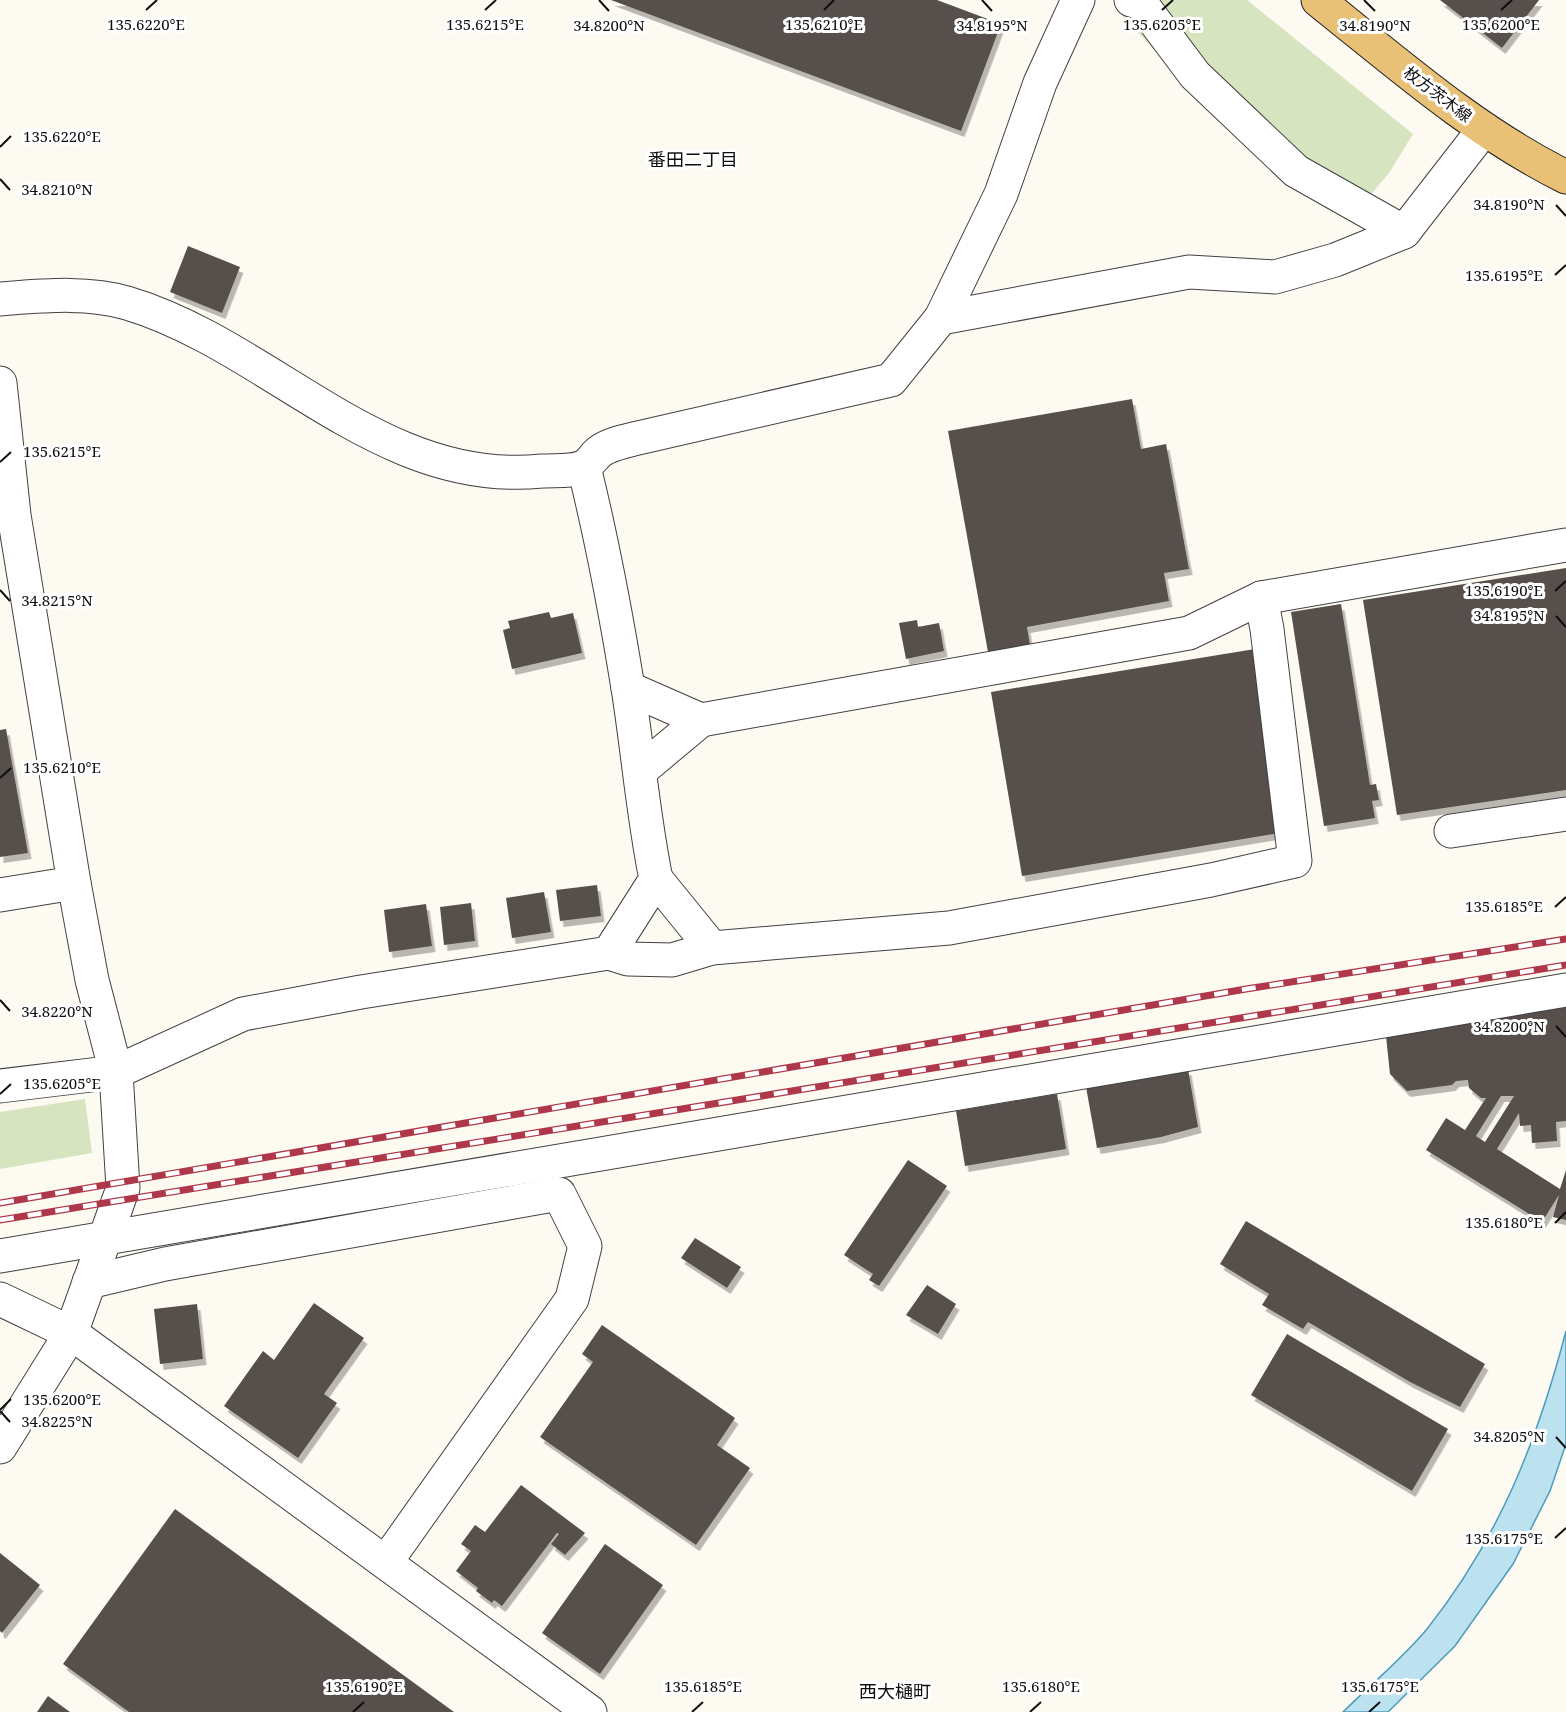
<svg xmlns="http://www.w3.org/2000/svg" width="1566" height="1712" viewBox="0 0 1566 1712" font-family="'Noto Serif','Noto Sans JP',serif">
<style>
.green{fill:#d6e4bf}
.water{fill:#bce1ef;stroke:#4c9cbd;stroke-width:1.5}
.building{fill:#564f4c;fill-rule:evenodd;filter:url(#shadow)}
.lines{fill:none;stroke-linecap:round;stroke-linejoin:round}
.minor-casing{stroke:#414141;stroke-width:35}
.major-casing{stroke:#1f1f1f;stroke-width:35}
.minor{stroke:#fff;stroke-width:33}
.major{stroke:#e8c177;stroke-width:33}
.rail-casing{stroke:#ae3749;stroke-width:7}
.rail{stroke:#fff;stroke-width:4.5;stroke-dasharray:14;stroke-linecap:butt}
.ticks{fill:none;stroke:#0e0e0e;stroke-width:2}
.labels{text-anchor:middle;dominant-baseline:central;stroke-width:6;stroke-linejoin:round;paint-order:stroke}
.street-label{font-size:16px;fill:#0e0e0e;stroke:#fff}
.neighbourhood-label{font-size:18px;fill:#0e0e0e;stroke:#fff}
.ticks-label{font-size:15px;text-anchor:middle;fill:#0e0e0e;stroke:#fff;stroke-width:6;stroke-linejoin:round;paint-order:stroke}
</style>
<defs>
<filter id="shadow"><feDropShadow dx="3.5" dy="6" stdDeviation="0" flood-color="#0004"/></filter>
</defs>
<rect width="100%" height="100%" fill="#fdfaf2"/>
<g class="green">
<polygon points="1115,0 1247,0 1413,134 1389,173 1356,212 1209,109 1119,12"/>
<polygon points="85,1099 92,1153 0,1169 0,1112"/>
</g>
<path class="water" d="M1566 1331V1444L1550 1491 1513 1564 1455 1646 1388 1712H1343C1370 1685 1402 1659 1427 1629 1499 1538 1537 1442 1566 1331Z"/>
<g class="building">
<polygon points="611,0 937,0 1001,24 961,131"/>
<polygon points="1440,0 1539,0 1502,48"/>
<polygon points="188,246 240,267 222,313 170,292"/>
<polygon points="1132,399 1141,449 1166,444 1189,569 1164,573 1169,601 1027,627 1030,645 988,652 948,431"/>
<polygon points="1566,568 1566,790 1397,815 1363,600"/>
<polygon points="1341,604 1370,785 1376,784 1379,800 1372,801 1375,818 1324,826 1291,612"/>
<polygon points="549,612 551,618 573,613 582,653 512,669 503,630 510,628 508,621"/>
<polygon points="917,620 918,627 939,623 944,651 906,659 899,623"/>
<polygon points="1255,649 1286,832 1022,876 991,692"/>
<polygon points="6,729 28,853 0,857 0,730"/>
<polygon points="597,885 601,916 560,921 556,890"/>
<polygon points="544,892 551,932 512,938 506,898"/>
<polygon points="471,903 475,941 444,945 440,907"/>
<polygon points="426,904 432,946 389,952 384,910"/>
<path d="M1566 1004V1121L1556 1122 1557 1141 1532 1143 1531 1125 1520 1126 1519 1113 1497 1149 1560 1189 1566 1170V1220L1553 1217 1559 1195 1542 1222 1426 1150 1446 1118 1465 1130 1486 1098H1481L1469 1088 1468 1080 1456 1081 1452 1085 1407 1091 1390 1074 1386 1036ZM1501 1096H1514L1485 1142 1476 1136Z"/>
<polygon points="1188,1069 1198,1127 1161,1137 1097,1148 1086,1087"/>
<polygon points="1057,1094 1066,1149 965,1166 956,1111"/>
<polygon points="908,1160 947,1186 879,1286 869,1280 873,1274 844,1255"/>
<polygon points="1246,1221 1485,1364 1460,1407 1410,1382 1308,1322 1303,1329 1262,1305 1269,1294 1220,1264"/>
<polygon points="695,1238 741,1267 727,1288 681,1258"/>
<polygon points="927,1285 956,1304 938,1334 906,1315"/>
<polygon points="314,1303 364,1338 324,1394 337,1403 298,1458 224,1406 263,1351 274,1360"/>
<polygon points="197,1304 203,1359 160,1364 154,1309"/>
<polygon points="602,1325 735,1418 717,1445 750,1468 696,1545 540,1437 593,1362 582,1354"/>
<polygon points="1287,1334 1448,1429 1412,1491 1251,1395"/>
<polygon points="521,1485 585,1533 565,1555 551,1544 559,1534 557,1533 502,1606 494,1600 492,1603 476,1591 478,1588 456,1571 471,1551 461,1544 475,1525 485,1532"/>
<polygon points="175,1509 454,1712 129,1712 63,1664"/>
<polygon points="605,1544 663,1585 600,1674 542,1633"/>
<polygon points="0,1553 40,1585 2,1633 0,1631"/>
<polygon points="48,1696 70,1712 37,1712"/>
</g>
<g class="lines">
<g class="minor-casing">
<g id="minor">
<polyline points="1131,0 1141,3 1195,75 1296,171 1404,232"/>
<path d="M0 299C41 296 87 291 127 303 271 346 381 488 542 471 554 470 572 472 583 467 589 465 594 456 599 452 609 444 626 441 638 438L891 380 941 318 1189 272 1275 277 1335 260 1404 232 1484 129"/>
<polyline points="941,318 1001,194 1040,83 1078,0"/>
<polyline points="0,383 14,515 74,883 92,980 116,1072 123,1188 71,1333 0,1447"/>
<polyline points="1261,598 1566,545"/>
<polyline points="640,771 701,720"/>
<polyline points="1451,831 1566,814"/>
<polyline points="656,879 712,948"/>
<polyline points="0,895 74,883"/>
<polyline points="609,953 628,959 672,960 712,948 949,928 1211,880 1295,861 1267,629 1261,598 1189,633 701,720 628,688"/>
<path d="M0 1086 116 1072 243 1014 361 992 609 953 656 879C643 816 638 751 628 688 616 614 602 540 584 467"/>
<polyline points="0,1256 1566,990"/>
<polyline points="89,1282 165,1264 559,1194 585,1246 572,1299 386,1562"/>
<polyline points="0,1299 71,1333 590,1712"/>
</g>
</g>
<g class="major-casing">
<path id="major" d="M1318 0C1397 63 1475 132 1566 177"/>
</g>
<use href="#minor" class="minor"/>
<use href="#major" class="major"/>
<g class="rail-casing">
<g id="rail">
<polyline points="0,1203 1246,989 1566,939"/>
<polyline points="0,1220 1566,965"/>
</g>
</g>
<use href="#rail" class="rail"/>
</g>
<path class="ticks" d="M599 0 609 11M982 0 992 11M1364 0 1375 11M146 10 157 0M485 10 496 0M824 10 834 0M1162 10 1173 0M1501 10 1512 0M0 147 11 136M0 179 10 190M1556 205 1566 216M1555 275 1566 265M0 462 11 452M0 590 10 601M1555 591 1566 581M1556 616 1566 627M0 778 11 768M1555 907 1566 897M0 1000 10 1011M1556 1026 1566 1037M0 1094 11 1084M1555 1223 1566 1212M0 1410 11 1399M0 1411 10 1422M1556 1437 1566 1448M1555 1538 1566 1528M353 1712 364 1702M692 1712 703 1702M1030 1712 1041 1702M1369 1712 1380 1702"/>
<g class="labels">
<g class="street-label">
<text transform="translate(1438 94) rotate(37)">枚方茨木線</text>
</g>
<g class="neighbourhood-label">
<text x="693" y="159">番田二丁目</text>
<text x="895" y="1691">西大樋町</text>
</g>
</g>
<g class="ticks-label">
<text x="146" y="30">135.6220°E</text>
<text x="485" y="30">135.6215°E</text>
<text x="824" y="30">135.6210°E</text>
<text x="1162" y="30">135.6205°E</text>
<text x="1501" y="30">135.6200°E</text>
<text x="609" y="31">34.8200°N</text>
<text x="992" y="31">34.8195°N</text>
<text x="1375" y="31">34.8190°N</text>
<text x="62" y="142">135.6220°E</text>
<text x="57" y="195">34.8210°N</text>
<text x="1509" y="210">34.8190°N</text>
<text x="1504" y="281">135.6195°E</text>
<text x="62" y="457">135.6215°E</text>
<text x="1504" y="596">135.6190°E</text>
<text x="57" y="606">34.8215°N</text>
<text x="1509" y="621">34.8195°N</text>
<text x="62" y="773">135.6210°E</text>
<text x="1504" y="912">135.6185°E</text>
<text x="57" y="1017">34.8220°N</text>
<text x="1509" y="1032">34.8200°N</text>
<text x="62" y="1089">135.6205°E</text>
<text x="1504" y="1228">135.6180°E</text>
<text x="62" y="1405">135.6200°E</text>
<text x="57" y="1427">34.8225°N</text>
<text x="1509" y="1442">34.8205°N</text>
<text x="1504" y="1544">135.6175°E</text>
<text x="364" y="1692">135.6190°E</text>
<text x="703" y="1692">135.6185°E</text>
<text x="1041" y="1692">135.6180°E</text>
<text x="1380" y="1692">135.6175°E</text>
</g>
</svg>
